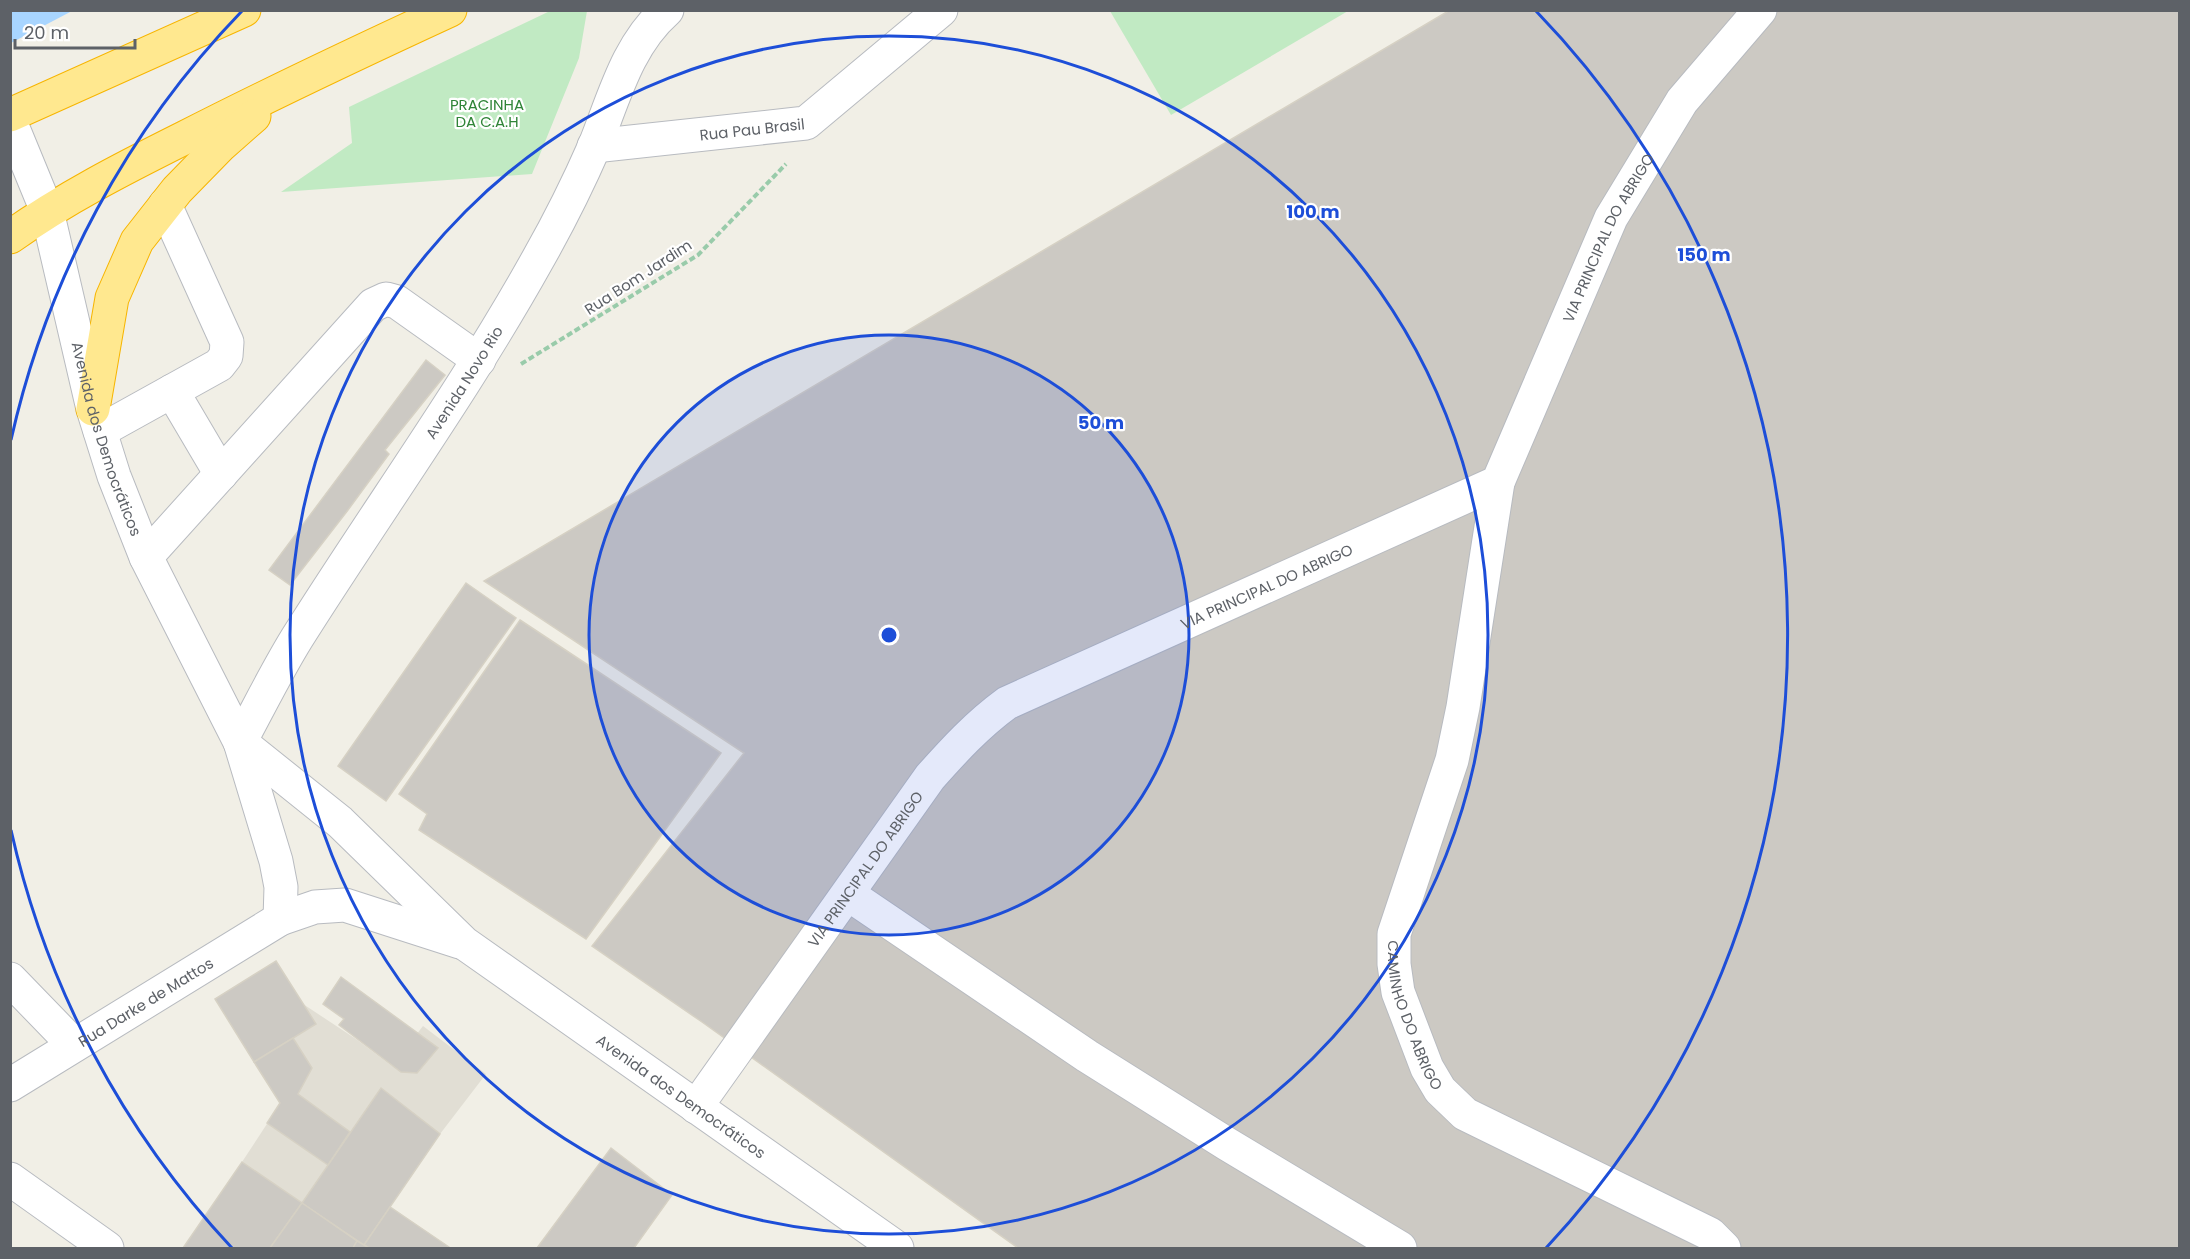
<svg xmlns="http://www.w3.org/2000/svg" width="2190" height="1259" viewBox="0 0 2190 1259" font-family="Poppins,sans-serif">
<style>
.education{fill:#e1ded4}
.green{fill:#c1eac3}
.water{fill:#a8d5ff}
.building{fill:#ccc9c3;stroke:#d6d1c4;stroke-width:1.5}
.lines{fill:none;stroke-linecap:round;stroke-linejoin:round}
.minor-casing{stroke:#b8bbc0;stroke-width:35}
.highway-casing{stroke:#f7b500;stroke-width:35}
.path{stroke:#99cbaa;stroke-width:4;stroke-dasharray:6 3;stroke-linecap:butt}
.minor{stroke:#fff;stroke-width:33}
.highway{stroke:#ffe88f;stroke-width:33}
.ring{fill:none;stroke:#1d4ed8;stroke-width:3}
.labels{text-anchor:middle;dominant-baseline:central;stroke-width:4.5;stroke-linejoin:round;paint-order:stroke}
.park-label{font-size:15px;fill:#2f8437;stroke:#fff}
.street-label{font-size:15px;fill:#5d6167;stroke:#fff}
.centre{fill:#1d4ed8;stroke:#fff;stroke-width:3}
.ring-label{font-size:18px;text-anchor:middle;font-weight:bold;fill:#1d4ed8;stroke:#fff;stroke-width:4.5;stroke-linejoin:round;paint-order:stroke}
</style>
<rect width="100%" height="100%" fill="#f1efe6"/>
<polygon class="education" points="276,961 303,1004 356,1039 392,1066 423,1026 486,1074 440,1134 390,1206 449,1247 448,1248 183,1248 242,1162 280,1104 215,999"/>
<g class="green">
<polygon points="550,11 587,11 579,58 532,174 281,192 352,143 349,107"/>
<polygon points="1110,11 1348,11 1171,115"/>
</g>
<polygon class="water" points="11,10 72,10 72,11 11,43"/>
<g class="building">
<polygon points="1450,10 2180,10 2180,1248 1018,1248 702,1022 592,946 744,753 484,581"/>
<polygon points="426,360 445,375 385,450 389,454 348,510 290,585 269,570"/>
<polygon points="466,583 516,618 386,801 338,766"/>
<polygon points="520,620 721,753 586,939 419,830 427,814 399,794"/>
<polygon points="276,961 316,1024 254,1062 215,999"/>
<polygon points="341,977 438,1048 417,1073 401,1072 339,1025 344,1019 323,1004"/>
<polygon points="293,1038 312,1068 298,1094 350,1132 328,1165 267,1123 280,1103 254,1062"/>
<polygon points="381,1088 440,1134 364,1245 302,1203"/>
<polygon points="611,1148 672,1195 634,1248 537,1248"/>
<polygon points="242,1162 302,1203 270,1248 183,1248"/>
<polygon points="302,1203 357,1241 353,1248 270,1248"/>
<polygon points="390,1207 449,1247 448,1248 369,1248 364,1245"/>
<polygon points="357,1241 364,1245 369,1248 353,1248"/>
</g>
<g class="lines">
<g class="minor-casing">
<g id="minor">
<path id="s1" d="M10 121 47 211 93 409 114 476 146 557 240 742 276 861 281 887 280 919"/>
<path id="s2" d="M594 146 806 123 941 10"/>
<polyline points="172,391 221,474"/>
<polyline points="100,431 219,365 226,356 227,342 165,205"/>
<path id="s3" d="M1498 482 1463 707 1452 760 1394 934V964L1398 992 1427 1068 1440 1090 1465 1114 1710 1234 1724 1248"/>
<polyline points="146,557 373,305 386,299 397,302 479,360"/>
<path id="s4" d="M240 742C259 707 276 672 297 638 377 511 465 390 538 259 559 222 578 184 595 145 614 98 627 45 667 10"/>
<path id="s5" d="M240 742 340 822 464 943 897 1248"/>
<polyline points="848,894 1087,1056 1227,1144 1400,1248"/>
<polyline points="10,979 74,1045"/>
<path id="s6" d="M10 1085 280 919 315 907 345 905 460 942"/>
<path id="s7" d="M696 1107 930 777C954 750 977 725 1007 703L1498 482 1611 218 1682 101 1760 10"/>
<polyline points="10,1179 107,1248"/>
</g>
</g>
<g class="highway-casing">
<g id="highway">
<polyline points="10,115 244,10"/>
<path d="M10 237C65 198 124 168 184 138 272 93 361 51 450 10"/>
<polyline points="93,409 112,298 137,241 177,190 221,145 254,116"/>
</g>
</g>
<polyline class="path" points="521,364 698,255 786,164"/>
<use href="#minor" class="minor"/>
<use href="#highway" class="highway"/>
</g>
<circle cx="889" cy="635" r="300" fill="#1d4ed8" fill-opacity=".12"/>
<g class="ring">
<circle cx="889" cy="635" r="300"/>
<circle cx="889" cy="635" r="599"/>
<path d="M232 1248A899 899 0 0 1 11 830M11 440A899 899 0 0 1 242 11M1536 11A899 899 0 0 1 1546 1248"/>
</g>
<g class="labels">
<g class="park-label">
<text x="487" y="104">PRACINHA<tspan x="487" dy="17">DA C.A.H</tspan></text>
</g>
<g class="street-label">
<text stroke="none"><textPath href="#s2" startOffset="159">Rua Pau Brasil</textPath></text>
<text stroke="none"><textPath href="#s7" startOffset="1318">VIA PRINCIPAL DO ABRIGO</textPath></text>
<text transform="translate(638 277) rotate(-33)">Rua Bom Jardim</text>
<text stroke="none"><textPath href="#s4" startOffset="424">Avenida Novo Rio</textPath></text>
<text stroke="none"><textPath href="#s1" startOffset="333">Avenida dos Democráticos</textPath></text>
<text stroke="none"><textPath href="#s7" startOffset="796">VIA PRINCIPAL DO ABRIGO</textPath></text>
<text stroke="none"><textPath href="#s7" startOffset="292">VIA PRINCIPAL DO ABRIGO</textPath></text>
<text stroke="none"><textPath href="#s6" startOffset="159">Rua Darke de Mattos</textPath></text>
<text stroke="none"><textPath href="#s3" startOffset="550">CAMINHO DO ABRIGO</textPath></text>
<text stroke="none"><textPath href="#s5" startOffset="567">Avenida dos Democráticos</textPath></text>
</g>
</g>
<circle cx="889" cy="635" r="9" class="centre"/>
<g class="ring-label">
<text x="1313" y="218">100 m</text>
<text x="1704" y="261">150 m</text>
<text x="1101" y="429">50 m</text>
</g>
<rect width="2190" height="1259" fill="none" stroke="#5d6167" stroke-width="24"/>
<path d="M15 39v9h120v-9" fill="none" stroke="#5d6167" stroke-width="3"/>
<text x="24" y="39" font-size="18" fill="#5d6167" stroke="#ffffff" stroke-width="4.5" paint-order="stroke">20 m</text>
</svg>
